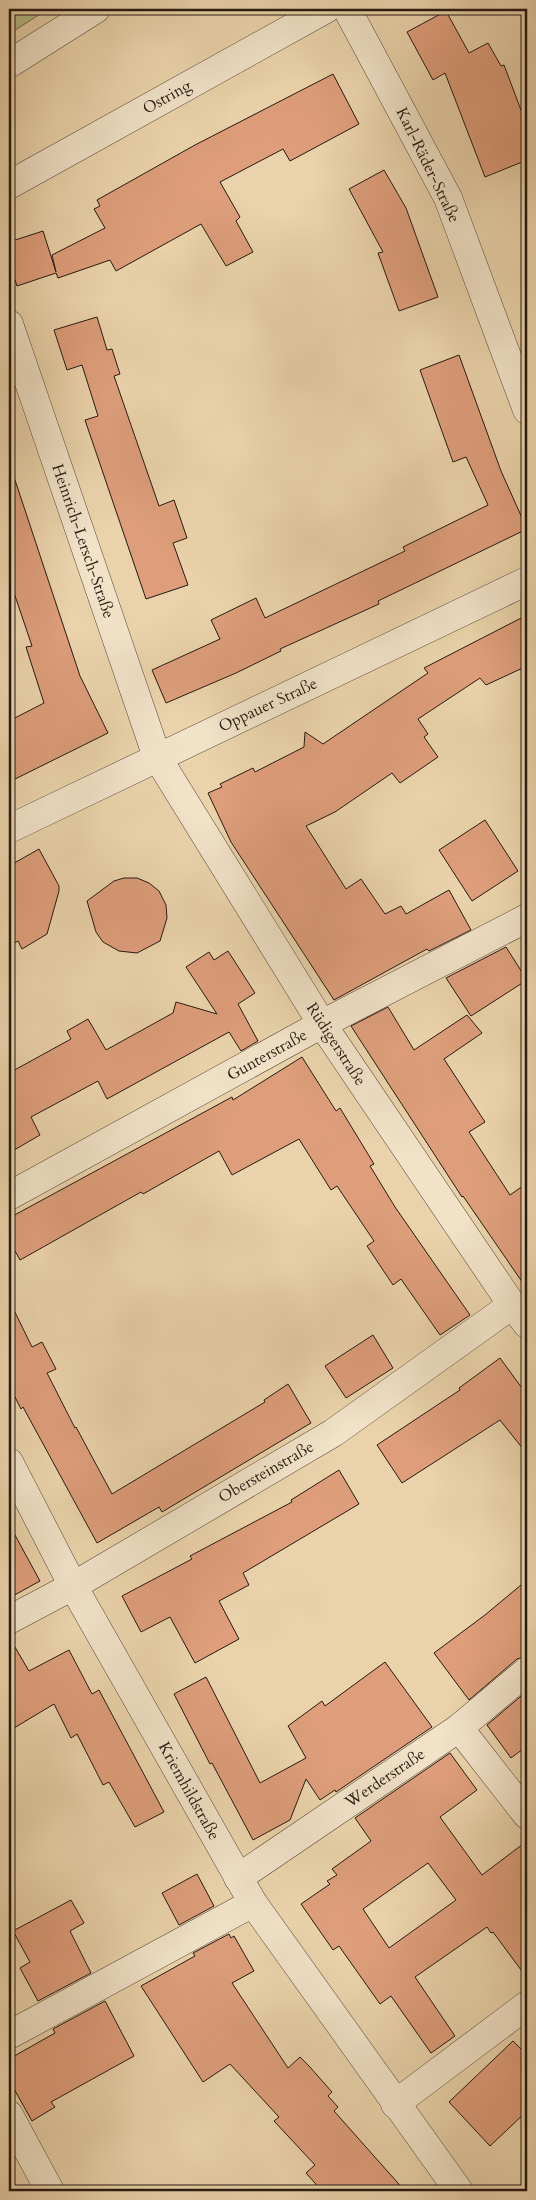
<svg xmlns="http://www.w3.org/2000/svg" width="536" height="2200" viewBox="0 0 536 2200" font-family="Cardo,serif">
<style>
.green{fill:#b8bc88;stroke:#6f6a4d}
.building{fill:#de9e7b;stroke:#261912;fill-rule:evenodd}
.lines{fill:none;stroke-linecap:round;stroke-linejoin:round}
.minor-casing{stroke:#574838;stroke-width:29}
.tertiary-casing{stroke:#574838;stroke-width:29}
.minor{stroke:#f1e2c8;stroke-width:28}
.tertiary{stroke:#f1e2c8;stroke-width:28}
.labels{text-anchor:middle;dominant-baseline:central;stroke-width:4;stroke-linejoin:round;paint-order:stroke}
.street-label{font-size:16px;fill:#261912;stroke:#f1e2c8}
</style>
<rect width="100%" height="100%" fill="#ead3ab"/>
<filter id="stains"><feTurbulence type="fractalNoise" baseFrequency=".004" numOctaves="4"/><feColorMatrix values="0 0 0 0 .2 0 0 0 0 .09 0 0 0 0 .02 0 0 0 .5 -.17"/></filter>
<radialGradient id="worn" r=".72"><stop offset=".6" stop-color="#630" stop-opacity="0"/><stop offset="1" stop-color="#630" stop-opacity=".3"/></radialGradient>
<polygon class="green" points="9,9 48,9 9,34"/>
<g class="building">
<polygon points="446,11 469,53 488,43 501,66 504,65 527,126 527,160 485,177 445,73 433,80 407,32"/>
<polygon points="333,74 359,124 290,161 283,149 220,182 240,217 236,221 253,252 226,266 201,224 116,271 110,260 58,278 56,273 17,286 9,262 9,242 43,231 56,272 52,255 105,228 94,209 100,206 97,200 195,145"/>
<polygon points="384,170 406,208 438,297 399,311 378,253 383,252 349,189"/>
<polygon points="97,317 107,350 112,349 120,374 114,376 159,506 174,500 187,538 173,543 188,585 146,599 85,420 98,416 82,365 67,370 54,330"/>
<polygon points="459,355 501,471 527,529 378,601 379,604 280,649 281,651 236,673 166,703 152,670 220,639 211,620 256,598 265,618 405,551 403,547 488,505 466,457 453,462 420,370"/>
<polygon points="13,474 80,676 108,733 9,782 9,721 44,703 26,647 32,646 9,578 9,475"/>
<polygon points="527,615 527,666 486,685 480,678 418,719 428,734 424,737 438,757 400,783 392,773 335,812 306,826 346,889 361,879 385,914 401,906 406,914 449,890 471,930 429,951 427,949 334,1000 231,842 208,793 222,787 220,784 253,768 255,772 304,747 305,732 323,744 428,673 424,668"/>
<polygon points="485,820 518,871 472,901 439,850"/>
<polygon points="39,849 59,886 59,891 47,934 22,949 18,941 9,946 9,866"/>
<polygon points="124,878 137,878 149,883 159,891 166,905 167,918 160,941 137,953 119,951 103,942 96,932 87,901 114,881"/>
<polygon points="506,947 527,980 471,1016 446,978"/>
<polygon points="228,951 255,993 238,1004 258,1041 241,1051 229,1032 107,1099 98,1081 31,1117 40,1135 9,1153 9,1073 71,1039 67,1031 88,1019 106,1050 173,1013 176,1002 217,1014 186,967 209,952 214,960"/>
<polygon points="388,1007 414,1050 467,1015 482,1033 444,1059 485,1122 469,1132 510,1195 527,1183 527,1289 463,1196 462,1197 351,1026"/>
<polygon points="302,1057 336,1111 340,1108 374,1164 370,1166 395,1207 470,1315 440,1335 401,1279 393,1285 367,1246 374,1241 337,1186 331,1190 299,1139 232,1175 219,1151 143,1194 141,1192 20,1260 9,1240 9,1218 232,1097 233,1100"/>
<polygon points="9,1300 32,1347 42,1342 56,1369 47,1373 75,1428 76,1427 112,1494 265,1402 264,1400 288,1384 311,1423 162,1512 159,1507 97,1543 23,1407 21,1409 9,1385"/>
<polygon points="373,1335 393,1368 346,1398 325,1366"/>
<polygon points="500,1358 527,1395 527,1454 500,1420 402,1483 377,1445 460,1390 459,1388"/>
<polygon points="339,1470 359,1504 243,1573 249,1585 219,1601 239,1639 195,1663 170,1617 141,1632 122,1596 192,1559 190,1556 292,1502 291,1500"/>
<polygon points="9,1524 40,1581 9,1598"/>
<polygon points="527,1580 527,1656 517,1659 469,1700 434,1653 485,1615"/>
<polygon points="9,1637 29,1671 69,1650 92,1694 99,1690 164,1812 135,1827 109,1782 103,1785 77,1734 71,1738 54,1704 9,1731"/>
<polygon points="385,1662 432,1727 336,1792 335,1790 320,1800 306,1779 290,1820 253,1840 212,1763 210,1764 174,1694 206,1677 260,1783 306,1758 288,1726 322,1701 325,1706"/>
<polygon points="527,1691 527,1746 511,1758 487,1725"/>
<path d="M450 1753 477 1790 440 1817 482 1875 527 1841V1978L493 1932 491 1933 487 1927 415 1977 455 2036 431 2053 391 1996 380 2004 339 1946 333 1950 301 1904 330 1884 327 1881 337 1875 332 1869 371 1841 355 1818ZM428 1863 456 1900 389 1948 363 1909Z"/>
<polygon points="197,1874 214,1906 179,1925 162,1893"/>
<polygon points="71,1900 84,1923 70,1931 91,1973 38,2001 20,1968 30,1962 13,1931"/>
<polygon points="229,1934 231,1938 234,1936 254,1971 232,1983 288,2068 300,2057 309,2066 332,2092 328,2096 338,2107 334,2111 405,2191 322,2191 306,2173 315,2165 274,2121 279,2117 230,2064 203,2082 141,1986 195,1956 193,1953"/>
<polygon points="105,2001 134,2056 51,2102 55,2107 32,2121 9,2080 9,2059 55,2033 53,2029"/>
<polygon points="513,2041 527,2055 527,2111 490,2146 449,2102"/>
</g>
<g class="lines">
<g class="minor-casing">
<g id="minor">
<polyline points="347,9 448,198 527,410"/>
<polyline points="9,185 326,9"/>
<polyline points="9,324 157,757 322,1024 512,1305 527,1324"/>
<polyline points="9,829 527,581"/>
<polyline points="9,1196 322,1024 527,918"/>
<polyline points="9,1462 73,1586 253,1903 459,2191"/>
<polyline points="9,1620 73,1586 333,1433 512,1305"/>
<polyline points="459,1728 527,1815"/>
<polyline points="238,1878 459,1728 527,1671"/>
<polyline points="9,2035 253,1903"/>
<polyline points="395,2104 527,2005"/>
<polyline points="9,2115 50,2191"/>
</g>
</g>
<g class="tertiary-casing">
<polyline id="tertiary" points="9,64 96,9"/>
</g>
<use href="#minor" class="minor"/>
<use href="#tertiary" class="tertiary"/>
</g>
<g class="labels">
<g class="street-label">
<text transform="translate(167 97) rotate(-29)">Ostring</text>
<text transform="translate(428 165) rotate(64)">Karl-Räder-Straße</text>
<text transform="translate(83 541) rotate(71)">Heinrich-Lersch-Straße</text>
<text transform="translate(268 705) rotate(-25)">Oppauer Straße</text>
<text transform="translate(336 1044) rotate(57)">Rüdigerstraße</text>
<text transform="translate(267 1055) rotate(-29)">Gunterstraße</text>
<text transform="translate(266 1472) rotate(-30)">Obersteinstraße</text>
<text transform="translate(385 1778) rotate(-34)">Werderstraße</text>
<text transform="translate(189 1791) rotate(61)">Kriemhildstraße</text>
</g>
</g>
<rect width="536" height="2200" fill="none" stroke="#ead3ab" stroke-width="30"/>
<rect x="10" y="10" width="516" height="2180" fill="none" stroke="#261912" stroke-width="2.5"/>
<rect x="15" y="15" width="506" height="2170" fill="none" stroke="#261912"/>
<rect width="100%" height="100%" filter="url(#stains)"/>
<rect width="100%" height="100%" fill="url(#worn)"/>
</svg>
